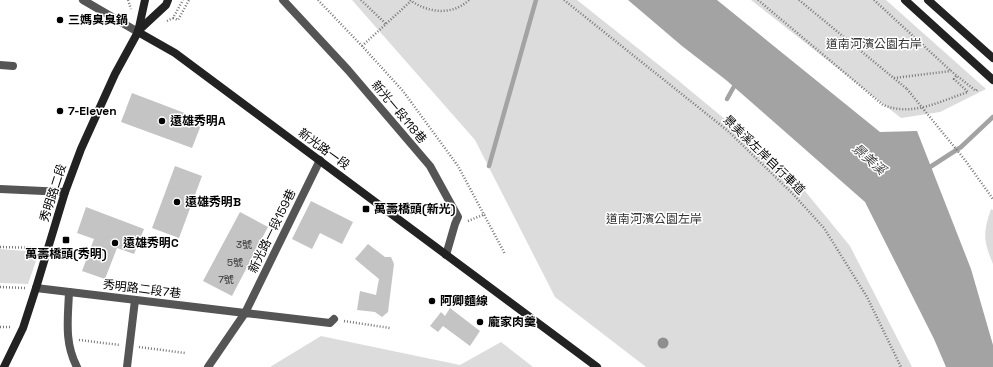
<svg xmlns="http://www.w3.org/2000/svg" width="993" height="367" viewBox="0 0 993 367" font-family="'Space Grotesk','Noto Sans TC',sans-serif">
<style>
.green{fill:#dcdcdc}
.water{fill:#a3a3a3}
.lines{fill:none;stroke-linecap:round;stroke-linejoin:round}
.stream{stroke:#a3a3a3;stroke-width:4.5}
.building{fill:#c4c4c4}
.path{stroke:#777;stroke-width:2.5;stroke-dasharray:1 2;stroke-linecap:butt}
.lane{stroke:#555;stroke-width:8}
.street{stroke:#555;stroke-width:8}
.secondary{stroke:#222;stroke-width:8}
.path-bridge{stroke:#777;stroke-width:2.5;stroke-dasharray:1 2;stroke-linecap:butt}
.tree{fill:#8f8f8f}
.poi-dot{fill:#000;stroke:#fff;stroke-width:1.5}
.labels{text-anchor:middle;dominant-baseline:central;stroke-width:3;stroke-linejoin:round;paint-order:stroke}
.number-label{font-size:10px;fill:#313131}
.poi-label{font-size:12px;font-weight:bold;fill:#000;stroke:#fff;text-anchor:start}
.park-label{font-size:12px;fill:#333;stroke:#fff}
.street-label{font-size:12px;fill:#000;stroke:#fff}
.water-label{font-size:13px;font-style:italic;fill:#444;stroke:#fff}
</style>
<rect width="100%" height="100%" fill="#fff"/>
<g class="green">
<polygon points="352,0 577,0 674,77 791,174 850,246 912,367 646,367 555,297 475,140"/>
<polygon points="751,0 886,0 986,89 940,112 901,118"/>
<path d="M991 209 993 210V264C983 240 983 233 991 209Z"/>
<polygon points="0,249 39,252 28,284 0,283"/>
<polygon points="321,336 460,365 501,342 533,367 270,367"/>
</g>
<polygon class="water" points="628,0 717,0 880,132 917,131 971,269 993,345 993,367 946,367 934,339 865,202 726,80 682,46"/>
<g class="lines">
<g class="stream">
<polyline points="727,99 736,83"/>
<polyline points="489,166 536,0"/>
<polyline points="927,169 961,147 993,117"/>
</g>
</g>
<g class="building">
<polygon points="132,93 203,120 192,148 121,122"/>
<polygon points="175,166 202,176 179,238 152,228"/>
<polygon points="311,201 353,222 342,244 320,233 312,249 292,239"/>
<polygon points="86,207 144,229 134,254 117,248 105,279 82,271 94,239 77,233"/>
<polygon points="240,212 268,227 232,296 203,281"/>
<polygon points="368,244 385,257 391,257 394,264 388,312 382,317 375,312 357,310 360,291 376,295 379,279 355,259"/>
<polygon points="450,308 480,331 470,346 443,326 438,332 430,326 441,312 445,316"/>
</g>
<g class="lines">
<g class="path">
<polyline points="128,0 131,9"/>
<polyline points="318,0 362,46 403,91 458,166 505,254"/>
<polyline points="361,0 386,24"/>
<path d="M410 0C428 13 452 16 469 0"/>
<polyline points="564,0 728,131 792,193 824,228 867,297 901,367"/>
<path d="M758 0 883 105C913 117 940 101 968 92L954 79 957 75"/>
<polyline points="799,0 907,89"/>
<polyline points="874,0 951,71"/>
<polyline points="173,18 178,20 189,0"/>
<polyline points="167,21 173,18 183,0"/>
<polyline points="362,46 411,1"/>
<polyline points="894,78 951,71 976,91 978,89"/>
<polyline points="468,221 485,214"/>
<polyline points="0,247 37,248"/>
<polyline points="0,287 25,288"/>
<polyline points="344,321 390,328"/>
<polyline points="0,327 12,327"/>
<polyline points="79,340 120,345"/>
<polyline points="139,347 185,353"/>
</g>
<g class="lane">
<polyline points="283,0 348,70 430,166 458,217 455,224 446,255"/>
<polyline points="0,65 13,66"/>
<polyline points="0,189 65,192"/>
<path d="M69 292C68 319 64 342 77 367"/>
<polyline points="127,367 135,300"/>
<polyline points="208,367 245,313 330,323 334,319"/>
</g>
<g class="street">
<polyline points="83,0 138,32"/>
<polyline points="36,288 245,313 320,160"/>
</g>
<g class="secondary">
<polyline points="905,0 993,80"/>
<polyline points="928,0 993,58"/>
<polyline points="138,31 166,5 168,0"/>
<polyline points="138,32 175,53 597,367"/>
<polyline points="4,367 23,328 36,288 65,192 81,149 115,74 138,32 145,0"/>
</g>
<polyline class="path-bridge" points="907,89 965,160 993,199"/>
</g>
<circle class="tree" cx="663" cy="343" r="5.5"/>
<g class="poi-dot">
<circle cx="60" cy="20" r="4"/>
<circle cx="60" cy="111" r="4"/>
<circle cx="162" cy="121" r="4"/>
<circle cx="177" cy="202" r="4"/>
<rect x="362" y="205" width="8" height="8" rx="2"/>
<rect x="62" y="236" width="8" height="8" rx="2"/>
<circle cx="115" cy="243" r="4"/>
<circle cx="432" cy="301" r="4"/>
<circle cx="480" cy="322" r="4"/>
</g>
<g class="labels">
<g class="number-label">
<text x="244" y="244">3號</text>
<text x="235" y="262">5號</text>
<text x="226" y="279">7號</text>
</g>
<g class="poi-label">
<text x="68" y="20">三媽臭臭鍋</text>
<text x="68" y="111">7-Eleven</text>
<text x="170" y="121">遠雄秀明A</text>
<text x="185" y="202">遠雄秀明B</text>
<text x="374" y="209">萬壽橋頭(新光)</text>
<text x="123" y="243">遠雄秀明C</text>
<text x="66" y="254" text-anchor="middle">萬壽橋頭(秀明)</text>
<text x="440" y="301">阿卿麵線</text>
<text x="488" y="322">龐家肉羹</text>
</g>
<g class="park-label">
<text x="874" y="44">道南河濱公園右岸</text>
<text x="654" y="219">道南河濱公園左岸</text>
</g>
<g class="street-label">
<text transform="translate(399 112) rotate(50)">新光一段118巷</text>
<text transform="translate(324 149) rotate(36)">新光路一段</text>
<text transform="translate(764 155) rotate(44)">景美溪左岸自行車道</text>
<text transform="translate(53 193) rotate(-72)">秀明路二段</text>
<text transform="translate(272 231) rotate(-64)">新光路一段159巷</text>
<text transform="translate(142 289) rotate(7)">秀明路二段7巷</text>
</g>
<g class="water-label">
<text transform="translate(869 159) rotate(41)">景美溪</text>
</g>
</g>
</svg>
